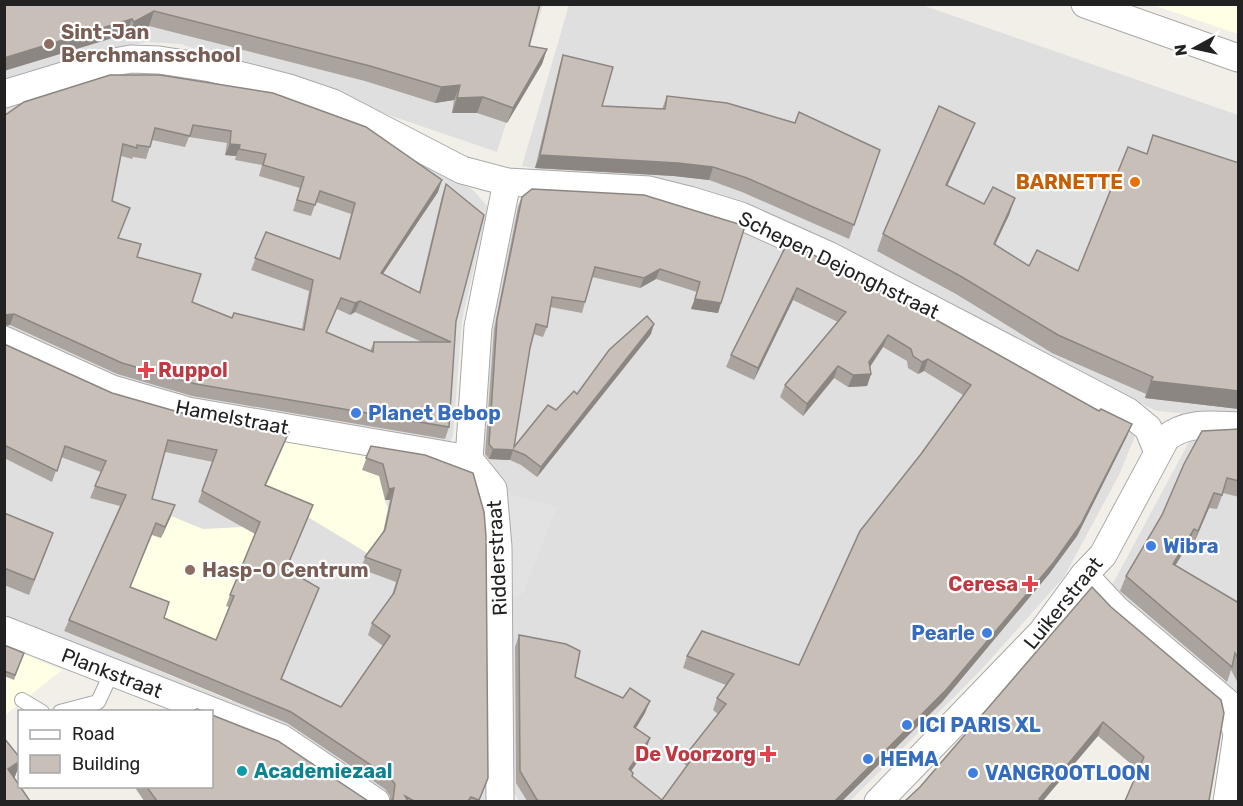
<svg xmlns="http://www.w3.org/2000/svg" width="1243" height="806" viewBox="0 0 1243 806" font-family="Rubik,sans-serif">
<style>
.residential{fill:#e0dfdf}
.education{fill:#ffffe5}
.parking{fill:#e2e2e2}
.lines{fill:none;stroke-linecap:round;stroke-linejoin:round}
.service-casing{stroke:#a9a9a9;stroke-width:16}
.minor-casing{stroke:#a9a9a9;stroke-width:29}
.service{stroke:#fff;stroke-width:14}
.minor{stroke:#fff;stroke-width:27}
.wall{fill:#aba49e;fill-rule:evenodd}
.shaded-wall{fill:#8b8681}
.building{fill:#c7bfb8;stroke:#8b8681;stroke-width:1.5;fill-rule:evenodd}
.education-dot{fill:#8d6e63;stroke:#fff;stroke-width:2}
.food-dot{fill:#e8710a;stroke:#fff;stroke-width:2}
.health-dot{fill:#e0444e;stroke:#fff;stroke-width:2}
.shop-dot{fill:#3f7fe0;stroke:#fff;stroke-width:2}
.culture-dot{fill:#0f9aa8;stroke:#fff;stroke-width:2}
.labels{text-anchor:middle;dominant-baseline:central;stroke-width:4.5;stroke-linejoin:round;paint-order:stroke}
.education-label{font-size:20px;font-weight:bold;fill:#785e54;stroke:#fff;text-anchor:start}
.food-label{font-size:20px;font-weight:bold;fill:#c56008;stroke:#fff;text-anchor:end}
.street-label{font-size:20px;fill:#222;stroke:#fff}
.health-label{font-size:20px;font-weight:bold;fill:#be3a42;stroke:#fff;text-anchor:end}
.shop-label{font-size:20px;font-weight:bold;fill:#366cbe;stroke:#fff;text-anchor:start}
.culture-label{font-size:20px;font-weight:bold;fill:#0d838f;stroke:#fff;text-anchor:start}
</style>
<rect width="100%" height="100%" fill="#f2efe9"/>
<g class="residential">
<polygon points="4,5 543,5 497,152 181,44 147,42 98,52 5,83"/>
<polygon points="569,5 922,5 1238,115 1238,418 1156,411 820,237 726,197 656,182 599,179 522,166"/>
<polygon points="151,68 276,93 401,147 473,190 488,207 462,320 453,435 448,447 178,403 5,330 4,106 104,72"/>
<polygon points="652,196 821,259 1138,429 1119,475 1064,577 980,671 849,802 519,801 512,790 505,556 476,459 491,330 518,203 523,197"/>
<polygon points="5,346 475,481 485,505 487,797 483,802 392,801 326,758 5,620"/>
<polygon points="1198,435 1238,435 1238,694 1110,589 1189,442"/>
</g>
<g class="education">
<polygon points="1153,5 1238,5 1238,34"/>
<polygon points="286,440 370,449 392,480 385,500 388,509 377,559 308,517 232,701 64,631 86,584 171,516 203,529 243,527 270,478"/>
<polygon points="5,646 62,670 5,715"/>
</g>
<polygon class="parking" points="493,489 557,507 523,593 501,606"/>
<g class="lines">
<g class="service-casing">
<g id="service">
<polyline points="22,700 42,712"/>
<polyline points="60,712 98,702 112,672"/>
</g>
</g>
<g class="minor-casing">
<g id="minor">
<polyline points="1085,4 1238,58"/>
<polyline points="4,94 103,64 131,59 159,60 211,68 289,88 333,103 462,170 507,182 649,190 689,200 741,216 830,256 1127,411 1148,428 1157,450"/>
<polyline points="4,340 112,389 188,411 469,459"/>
<polyline points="1084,575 1116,609 1230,705 1237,735 1227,802"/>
<polyline points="4,630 281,738 376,802"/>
<polyline points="500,802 498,547 493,489 469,459 478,327 507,182"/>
<path d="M878 802 1042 632 1084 575 1103 555 1166 438C1188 421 1212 425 1238 426"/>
</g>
</g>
<use href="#service" class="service"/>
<use href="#minor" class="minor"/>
</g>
<g class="wall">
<polygon points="4,4 540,4 529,46 547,49 542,64 507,123 477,113 452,113 454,100 435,103 365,81 149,26 129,37 126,34"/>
<polygon points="563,55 602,106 662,109 667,96 880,150 849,239 742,192 709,180 674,176 535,168 559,68"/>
<path d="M110 75 438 192 383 274 419 292 442 196 446 184 456 321 449 427 445 439 192 396 117 374 10 325 4 326ZM189 137 227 143 225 155 236 156 235 160 262 165 259 176 300 188 293 211 311 216 316 202 351 214 339 259 266 232 251 270 309 291 302 329 232 318 192 302 137 257 118 238 112 201 121 156 132 159 133 157 146 159 152 140 185 147ZM337 309 350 315 355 312 422 342H374L370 351 327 332Z"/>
<polygon points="968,140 947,185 984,204 1015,198 1009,215 995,245 1029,266 1078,271 1147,154 1239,163 1239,409 1145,398 1146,394 1052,353 956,294 877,251 883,234"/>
<polygon points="644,195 721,303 718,313 691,309 697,292 656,279 640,288 592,277 582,313 550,307 547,327 543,337 533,334 530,348 514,447 556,410 577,394 651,334 537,477 521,465 510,460 489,459 485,454 494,329 518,207 522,197"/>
<polygon points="788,242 837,271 1127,436 1077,536 1049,574 942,702 842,801 527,801 516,783 515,647 519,635 575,677 645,713 636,728 650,738 646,750 631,771 633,773 632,776 662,800 687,766 684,764 688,752 718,714 713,710 717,698 726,685 683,668 687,656 799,665 921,454 963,395 924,371 918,374 908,368 907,361 883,347 870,367 871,374 867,386 848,387 834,378 803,416 780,397 785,385 838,322 793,300 754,380 726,367 731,355"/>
<path d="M4 344 112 393 189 415 289 432 266 485 309 516 286 569 319 588 282 679 341 707 383 646 368 635 372 623 392 595 396 582 361 569 365 557 383 533 390 500H385L379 476 362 470 371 446 425 455 484 789 479 801H389L390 796 385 789 287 723 64 631 69 620 120 506 90 498 101 472 61 457 52 482 4 458ZM165 452 213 462 198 502 255 534 230 595 226 606 229 607 216 640 164 618 130 587 152 535 161 538 171 516 152 499Z"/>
<polygon points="1239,429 1239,497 1223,493 1217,509 1209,508 1193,545 1189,543 1175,566 1239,603 1239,685 1231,670 1227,682 1120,591 1126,576"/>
<polygon points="4,513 48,547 29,595 4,585"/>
<polygon points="1092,587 1209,801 1138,770 1098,736 920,787"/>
<polygon points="4,645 24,653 14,680 4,676"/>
<polygon points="134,786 212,786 368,801 144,801"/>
</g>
<g class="shaded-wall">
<polygon points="154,11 149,26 129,37 134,22"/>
<polygon points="132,19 126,34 4,71 4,58"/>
<polygon points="547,49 542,64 507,123 513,108"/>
<polygon points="460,85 454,100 435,103 441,87"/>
<polygon points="483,97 477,113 452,113 457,98"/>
<polygon points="975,123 968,140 940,202 946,185"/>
<polygon points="230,144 240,145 236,156 225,155"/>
<polygon points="540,155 678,163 713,167 709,180 674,176 535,168"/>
<polygon points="442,180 438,192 376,284 381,273"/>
<polygon points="1015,198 1009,215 987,261 994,244"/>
<polygon points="660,269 656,279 640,288 644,278"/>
<polygon points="797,288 793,300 754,380 758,368"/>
<polygon points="695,299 721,303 718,313 691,309"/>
<polygon points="360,301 355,312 350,315 355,303"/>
<polygon points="14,314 10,325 4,326 4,315"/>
<polygon points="654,324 651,334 537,477 541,467"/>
<polygon points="888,335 883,347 865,374 869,362"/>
<polygon points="928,359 924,371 918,374 922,362"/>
<polygon points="838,366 834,378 803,416 807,404"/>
<polygon points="871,374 867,386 848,387 853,375"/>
<polygon points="1151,381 1239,391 1239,409 1145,398"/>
<polygon points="1132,424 1127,436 1077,536 1049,574 942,702 842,801 835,801"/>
<polygon points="493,449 513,450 510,460 489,459"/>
<polygon points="394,488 390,500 385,500 389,489"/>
<polygon points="1214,493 1209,508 1193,545 1198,531"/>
<polygon points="175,505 171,516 161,538 165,527"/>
<polygon points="1194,529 1189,543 1167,579 1173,564"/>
<polygon points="650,701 645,713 629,739 634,727"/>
<polygon points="1103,722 1098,736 1043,801 1039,799"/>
<polygon points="650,738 646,750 624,781 629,769"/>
<polygon points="20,761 20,764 14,779 8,769"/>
</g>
<g class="building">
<polygon points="4,4 540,4 529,46 547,49 513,108 483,97 457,98 460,85 441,87 370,66 154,11 134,22 132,19 4,58"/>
<polygon points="563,55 613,67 602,106 665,109 667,96 727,103 795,123 799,112 880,150 854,225 747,178 713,167 678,163 540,155"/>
<path d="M110 75H160L273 93 366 127 442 180 381 273 420 293 446 184 484 215 456 321 449 427 196 384 122 363 14 314 4 315V116L24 102ZM193 125 231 131 230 144 240 145 239 149 266 154 263 165 304 177 297 200 315 205 320 191 355 203 340 259 266 232 255 258 313 280 304 330 234 313 232 318 192 302 201 274 137 257 141 244 118 238 130 208 112 201 123 144 137 148V145L150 147 155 128 190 136ZM341 298 355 303 360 301 451 342H374L373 352 326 332Z"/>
<polygon points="939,106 975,123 946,185 984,204 993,187 1015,198 994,244 1029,266 1037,250 1078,271 1128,147 1147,154 1153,135 1239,163 1239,391 1151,381 1153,377 1058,335 962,277 883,234"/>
<polygon points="532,189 644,195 745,226 721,303 695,299 700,282 660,269 644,278 595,267 585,302 552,297 547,327 536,324 530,348 514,447 548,405 556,410 574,391 577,394 609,350 647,316 654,324 541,467 525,455 513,450 493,449 489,444 497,319 522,197"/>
<polygon points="788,242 839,268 837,271 897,298 1099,411 1101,409 1132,424 1081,524 1054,562 946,690 835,801 541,801 537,800 520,771 519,635 566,644 580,651 575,677 623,698 630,688 650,701 634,727 650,738 629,769 633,773 632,776 662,800 694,756 688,752 726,704 717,698 734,674 687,656 702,631 799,665 860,531 921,454 971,385 928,359 922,362 913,356 911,349 888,335 869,362 871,374 853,375 838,366 807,404 785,385 846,312 797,288 758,368 731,355"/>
<path d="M4 344 112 393 189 415 289 432 265 485 313 505 286 569 319 588 281 679 341 707 390 636 372 623 394 593 401 570 365 557 385 530 394 488 389 489 383 464 366 458 371 446 425 455 473 473 484 512 486 536 488 778 479 800 471 797 468 801H414L405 796 408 801H389L393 800 395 784 389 777 291 712 69 620 126 495 95 486 106 461 65 446 57 471 4 445ZM168 440 217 450 202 491 260 522 230 595 234 596 216 640 164 618 169 602 130 587 156 523 165 527 175 505 152 499Z"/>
<polygon points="1239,429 1239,481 1227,478 1222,495 1214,493 1198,531 1194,529 1173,564 1239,603 1239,660 1235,653 1232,667 1126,576 1162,515 1184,464 1202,431"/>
<polygon points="4,513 53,533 34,580 4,568"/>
<polygon points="1092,587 1111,607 1221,700 1224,713 1209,801 1125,801 1144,757 1103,722 1039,799 1043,801 905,801 920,787"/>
<polygon points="4,645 24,653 15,675 4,671"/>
<polygon points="197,709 203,711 193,711"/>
<polygon points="212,715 278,741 368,801 157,801 146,786 212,786"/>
<polygon points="4,738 20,758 20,761 8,769 30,801 4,801"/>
</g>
<g class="education-dot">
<circle cx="49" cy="44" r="6"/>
<circle cx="190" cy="570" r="6"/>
</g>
<circle class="food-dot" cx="1135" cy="182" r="6"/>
<g class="health-dot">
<path d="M143 361h6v6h6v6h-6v6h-6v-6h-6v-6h6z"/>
<path d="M1027 575h6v6h6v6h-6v6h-6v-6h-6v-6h6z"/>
<path d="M765 745h6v6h6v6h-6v6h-6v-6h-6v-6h6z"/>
</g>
<g class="shop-dot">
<circle cx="356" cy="413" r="6"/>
<circle cx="1151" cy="546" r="6"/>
<circle cx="987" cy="633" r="6"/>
<circle cx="907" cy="725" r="6"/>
<circle cx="868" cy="759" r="6"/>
<circle cx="973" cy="773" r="6"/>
</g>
<circle class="culture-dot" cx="242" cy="771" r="6"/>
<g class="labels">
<g class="education-label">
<text x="61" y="32">Sint-Jan<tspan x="61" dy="23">Berchmansschool</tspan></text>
<text x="202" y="570">Hasp-O Centrum</text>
</g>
<g class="food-label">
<text x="1123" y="182">BARNETTE</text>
</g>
<g class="street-label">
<text transform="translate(839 265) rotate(26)">Schepen Dejonghstraat</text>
<text transform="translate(232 417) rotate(11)">Hamelstraat</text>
<text transform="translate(497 558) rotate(-93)">Ridderstraat</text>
<text transform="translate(1063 603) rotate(-51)">Luikerstraat</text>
<text transform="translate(112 673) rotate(21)">Plankstraat</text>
</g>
<g class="health-label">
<text x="158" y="370" text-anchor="start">Ruppol</text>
<text x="1018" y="584">Ceresa</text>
<text x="756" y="754">De Voorzorg</text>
</g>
<g class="shop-label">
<text x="368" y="413">Planet Bebop</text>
<text x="1163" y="546">Wibra</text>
<text x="975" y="633" text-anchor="end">Pearle</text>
<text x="919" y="725">ICI PARIS XL</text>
<text x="880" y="759">HEMA</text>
<text x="985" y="773">VANGROOTLOON</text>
</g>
<g class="culture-label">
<text x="254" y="771">Academiezaal</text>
</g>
</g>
<rect width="1243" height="806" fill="none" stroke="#222222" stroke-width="12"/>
<rect x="18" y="710" width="195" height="78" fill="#ffffff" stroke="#a7a7a7" stroke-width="1.5"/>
<rect x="30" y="730" width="30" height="9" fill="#ffffff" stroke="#a7a7a7" stroke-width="1.5"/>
<text x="72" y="740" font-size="18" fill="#222222">Road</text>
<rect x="30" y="755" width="30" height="18" fill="#c7bfb8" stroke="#a7a7a7" stroke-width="1.5"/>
<text x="72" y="770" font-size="18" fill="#222222">Building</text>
<g transform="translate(1195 48) rotate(262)" stroke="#ffffff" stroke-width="4.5" paint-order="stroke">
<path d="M0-4.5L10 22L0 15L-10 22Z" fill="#222222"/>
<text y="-9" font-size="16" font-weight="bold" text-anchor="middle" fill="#222222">N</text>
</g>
</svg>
